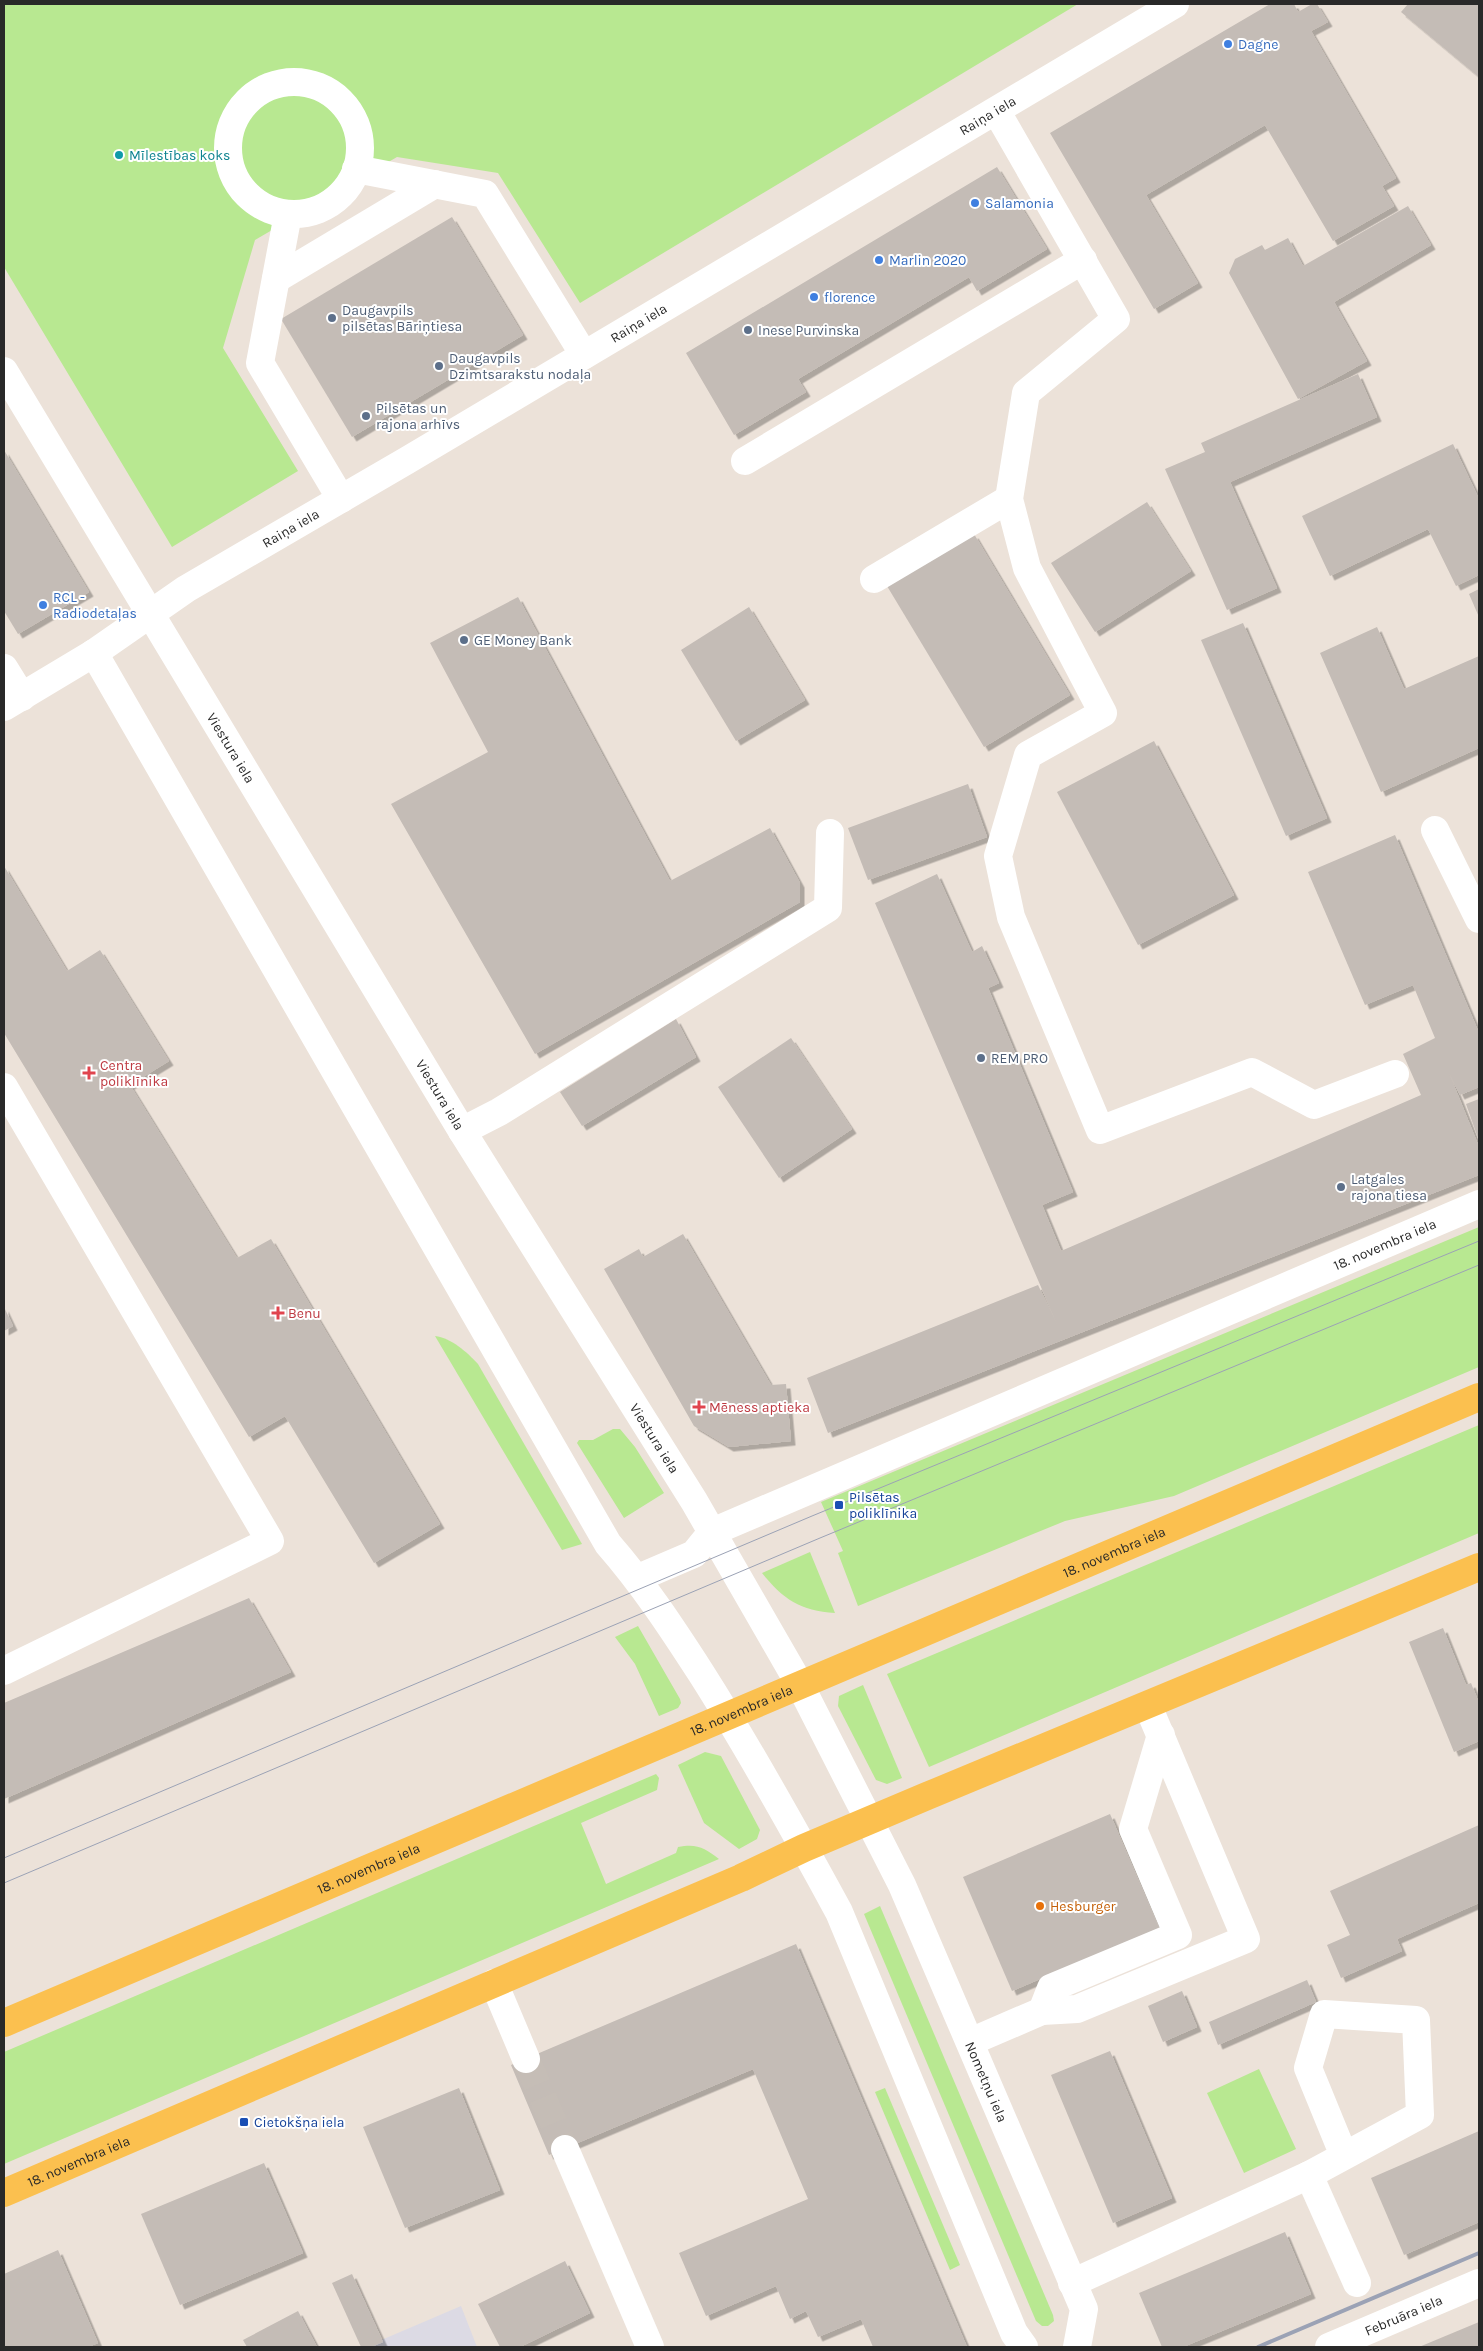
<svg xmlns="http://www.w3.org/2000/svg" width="1483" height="2351" viewBox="0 0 1483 2351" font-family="Karla,sans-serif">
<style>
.industrial{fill:#dcdae4}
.green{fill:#b8e891}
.building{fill:#c4bcb6;filter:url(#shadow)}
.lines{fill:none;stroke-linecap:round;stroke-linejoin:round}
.minor-tunnel{stroke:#c5bdb6;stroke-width:28;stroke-dasharray:28 14;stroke-linecap:butt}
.minor{stroke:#fff;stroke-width:28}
.major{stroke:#fbc04f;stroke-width:28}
.tram{stroke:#9ba2b5;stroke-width:1}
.rail{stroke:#9ba2b5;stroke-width:4}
.shop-dot{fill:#3f7fe0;stroke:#fff;stroke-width:2}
.culture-dot{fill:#0f9aa8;stroke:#fff;stroke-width:2}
.service-dot{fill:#5c6f8a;stroke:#fff;stroke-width:2}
.health-dot{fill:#e0444e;stroke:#fff;stroke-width:2}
.transit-dot{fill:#1a4fb4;stroke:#fff;stroke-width:2}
.food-dot{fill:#e8710a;stroke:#fff;stroke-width:2}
.labels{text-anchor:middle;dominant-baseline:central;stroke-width:4;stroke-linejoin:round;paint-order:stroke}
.shop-label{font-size:14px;fill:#366cbe;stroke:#fff;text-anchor:start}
.street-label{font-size:14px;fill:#292929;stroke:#fff}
.culture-label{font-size:14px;fill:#0d838f;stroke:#fff;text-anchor:start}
.service-label{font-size:14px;fill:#4e5e75;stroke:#fff;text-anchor:start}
.health-label{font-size:14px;fill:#be3a42;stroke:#fff;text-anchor:start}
.transit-label{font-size:14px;fill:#164399;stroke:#fff;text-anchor:start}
.food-label{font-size:14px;fill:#c56008;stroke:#fff;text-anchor:start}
</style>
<defs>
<filter id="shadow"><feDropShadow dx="4.5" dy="4.5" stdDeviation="0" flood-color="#0004"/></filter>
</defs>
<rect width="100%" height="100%" fill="#ece2d9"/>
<polygon class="industrial" points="461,2306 477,2347 365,2347"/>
<g class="green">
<polygon points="4,4 1078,4 580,303 498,173 397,157 255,240 223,348 298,471 172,547 4,267"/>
<polygon points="1479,1227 1479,1367 1174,1496 1065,1521 858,1606 838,1553 843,1551 821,1502"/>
<path d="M435 1336C451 1338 467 1352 478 1364L582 1544 562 1550Z"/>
<polygon points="1479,1425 1479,1533 929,1767 887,1674"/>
<polygon points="613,1429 620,1429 635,1447 664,1493 624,1518 577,1443 579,1440 593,1440"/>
<path d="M810 1552 835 1613C800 1611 783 1599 762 1573Z"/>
<polygon points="638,1626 680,1699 681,1703 678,1708 659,1716 635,1664 615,1637"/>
<polygon points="863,1685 902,1778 887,1784 876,1780 838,1706 839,1696"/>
<polygon points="705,1752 721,1756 760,1830 757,1839 739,1849 704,1823 678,1765"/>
<path d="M656 1774 659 1778 657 1790 581 1823 606 1884 676 1853 678 1847C697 1843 705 1848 719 1859L4 2164V2052Z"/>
<polygon points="880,1906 1053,2315 1054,2321 1048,2326 1042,2326 1036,2321 864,1914"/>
<polygon points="1259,2069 1296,2149 1244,2173 1207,2093"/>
<polygon points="885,2088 960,2265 950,2270 875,2092"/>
</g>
<g class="building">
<polygon points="1270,4 1294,4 1298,12 1312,4 1317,4 1328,22 1311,31 1396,178 1382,186 1394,206 1333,241 1265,125 1146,195 1198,283 1154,309 1050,133"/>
<polygon points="1408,4 1479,4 1479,77 1401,12"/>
<polygon points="997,167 1047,249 977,291 969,277 798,379 806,392 734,435 686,353"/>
<polygon points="1408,206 1431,245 1334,302 1367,361 1298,399 1229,273 1235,259 1262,245 1265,250 1288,238 1303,266"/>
<polygon points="452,217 523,335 352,437 281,319"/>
<polygon points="1358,374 1377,417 1230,482 1277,588 1227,610 1165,469 1205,452 1201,443"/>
<polygon points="1453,444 1479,499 1479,575 1456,586 1428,529 1330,576 1302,516"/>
<polygon points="4,450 89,592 18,634 4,611"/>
<polygon points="1147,502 1191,571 1095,632 1051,563"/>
<polygon points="974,534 1070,695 984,747 887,586"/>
<polygon points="1479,589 1479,617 1469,594"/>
<polygon points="518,597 670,881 770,828 800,883 800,902 535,1054 391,804 488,752 430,643"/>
<polygon points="749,607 805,700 736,741 681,650"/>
<polygon points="1243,623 1327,818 1286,836 1201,640"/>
<polygon points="1377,627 1404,689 1479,656 1479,748 1381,792 1320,653"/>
<polygon points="1154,741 1234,895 1138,945 1057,792"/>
<polygon points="968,784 987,837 868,880 848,828"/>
<polygon points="1395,835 1479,1033 1479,1087 1460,1095 1449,1073 1479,1147 1479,1175 828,1433 807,1378 1038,1285 1057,1324 875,903 937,874 972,952 982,946 999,983 988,988 1073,1192 1042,1205 1061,1251 1421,1095 1403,1054 1435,1038 1413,985 1365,1005 1308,872"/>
<polygon points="4,866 67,971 100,950 169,1061 130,1085 237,1258 271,1239 440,1524 374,1563 285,1416 249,1437 4,1033"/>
<polygon points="676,1019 696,1057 582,1126 560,1092"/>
<polygon points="791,1038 852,1129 779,1178 718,1087"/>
<polygon points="1479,1099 1479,1141 1466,1104"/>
<polygon points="683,1234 771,1385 786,1384 791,1441 729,1447 694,1426 604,1269 639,1249 643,1257"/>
<polygon points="4,1307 13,1326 4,1331"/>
<polygon points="249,1598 291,1672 4,1799 4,1703"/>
<polygon points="1443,1628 1466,1685 1471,1683 1479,1703 1479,1741 1454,1752 1409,1642"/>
<polygon points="1110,1814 1159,1928 1012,1991 963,1877"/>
<polygon points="1479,1825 1479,1903 1397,1939 1402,1951 1341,1978 1327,1945 1350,1935 1330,1891"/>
<polygon points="796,1944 967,2347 873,2347 861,2319 818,2337 806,2311 790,2319 776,2286 706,2316 679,2253 808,2199 753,2069 549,2155 511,2065"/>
<polygon points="1307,1980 1316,2002 1218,2045 1209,2022"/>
<polygon points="1182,1991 1197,2027 1163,2042 1148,2006"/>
<polygon points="1110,2051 1172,2198 1113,2223 1051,2075"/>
<polygon points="459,2088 500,2190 405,2228 363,2127"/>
<polygon points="1479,2131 1479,2222 1404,2255 1371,2178"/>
<polygon points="264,2163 303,2253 180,2305 141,2214"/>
<polygon points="1285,2232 1311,2294 1183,2347 1162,2347 1139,2293"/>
<polygon points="58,2250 98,2343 88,2347 4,2347 4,2274"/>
<polygon points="565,2261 590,2313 520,2347 500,2347 478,2304"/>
<polygon points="352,2274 383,2342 371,2347 361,2347 332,2283"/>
<polygon points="298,2311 317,2347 247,2347 243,2340"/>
<polygon points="1479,2322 1479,2347 1419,2347"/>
</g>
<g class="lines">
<polyline class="minor-tunnel" points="526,2059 565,2149"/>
<g class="minor">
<circle cx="294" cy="148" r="66"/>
<polyline points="997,112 1116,319 1026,393 1009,499 1027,568 1103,713 1028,755 998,856 1011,917 1100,1130 1252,1072 1314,1105 1395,1074"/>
<polyline points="356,169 485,194 584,355"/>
<polyline points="288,214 260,363 341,499"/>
<polyline points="276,279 435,184"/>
<path id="s1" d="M4 371 462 1131 694 1501 800 1685 902 1885 1084 2309 1077 2347"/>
<polyline points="745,461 1083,260"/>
<polyline points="874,579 1009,499"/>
<path d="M94 653 608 1544C643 1584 672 1628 701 1673 750 1750 795 1831 839 1912L1014 2333 1024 2347"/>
<polyline points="4,668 22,697"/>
<path id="s2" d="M4 707 94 653 186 589 406 461 1175 4"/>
<polyline points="1435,830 1479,919"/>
<polyline points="4,1087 270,1541 4,1671"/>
<polyline points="462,1131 499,1112 828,908 830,833"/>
<path id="s3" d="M638 1578 694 1554 712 1532 1479 1204"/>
<polyline points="494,1983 526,2059"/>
<polyline points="1042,2011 1051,1988 1178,1935 1133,1829 1161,1735"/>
<polyline points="970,2042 1042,2011 1077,2009 1246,1939 1148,1706"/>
<polyline points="565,2149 650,2347"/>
<polyline points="1309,2175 1357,2283"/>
<polyline points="1072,2283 1309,2175 1420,2115 1416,2020 1324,2014 1308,2068 1344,2156"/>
<path id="s4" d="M1329 2347 1479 2283"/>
</g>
<g class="major">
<path id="s5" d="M4 2023 1479 1397"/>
<path id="s6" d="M4 2193 741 1878 804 1848 927 1796 1479 1567"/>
</g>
<g class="tram">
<polyline points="4,1858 812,1516 1479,1241"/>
<polyline points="4,1883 820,1538 1479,1265"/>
</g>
<polyline class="rail" points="1258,2347 1479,2253"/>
</g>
<g class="shop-dot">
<circle cx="1228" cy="44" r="5"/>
<circle cx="975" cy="203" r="5"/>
<circle cx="879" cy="260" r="5"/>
<circle cx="814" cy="297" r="5"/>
<circle cx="43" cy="605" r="5"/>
</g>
<circle class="culture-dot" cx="119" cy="155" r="5"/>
<g class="service-dot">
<circle cx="332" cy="318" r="5"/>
<circle cx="748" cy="330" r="5"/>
<circle cx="439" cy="366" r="5"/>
<circle cx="366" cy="416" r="5"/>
<circle cx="464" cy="640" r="5"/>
<circle cx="981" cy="1058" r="5"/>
<circle cx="1341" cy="1187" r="5"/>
</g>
<g class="health-dot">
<path d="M86.5 1065.5h5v5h5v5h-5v5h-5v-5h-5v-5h5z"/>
<path d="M275.5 1305.5h5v5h5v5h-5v5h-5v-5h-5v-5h5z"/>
<path d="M696.5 1399.5h5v5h5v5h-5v5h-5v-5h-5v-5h5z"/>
</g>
<g class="transit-dot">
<rect x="834" y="1500" width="10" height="10" rx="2.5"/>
<rect x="239" y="2117" width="10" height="10" rx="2.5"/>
</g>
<circle class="food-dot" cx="1040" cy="1906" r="5"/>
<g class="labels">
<g class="shop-label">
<text x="1238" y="44">Dagne</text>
<text x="985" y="203">Salamonia</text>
<text x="889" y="260">Marlin 2020</text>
<text x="824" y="297">florence</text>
<text x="53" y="597">RCL -<tspan x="53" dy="16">Radiodetaļas</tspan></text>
</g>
<g class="street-label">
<text stroke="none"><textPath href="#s2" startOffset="1148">Raiņa iela</textPath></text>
<text stroke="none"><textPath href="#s2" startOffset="742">Raiņa iela</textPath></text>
<text stroke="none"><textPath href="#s2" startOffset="338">Raiņa iela</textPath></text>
<text stroke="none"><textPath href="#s1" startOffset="440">Viestura iela</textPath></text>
<text stroke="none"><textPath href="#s1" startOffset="845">Viestura iela</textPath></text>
<text stroke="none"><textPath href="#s3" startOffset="821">18. novembra iela</textPath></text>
<text stroke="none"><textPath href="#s1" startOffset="1250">Viestura iela</textPath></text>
<text stroke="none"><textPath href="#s5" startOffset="1206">18. novembra iela</textPath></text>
<text stroke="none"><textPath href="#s5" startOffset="801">18. novembra iela</textPath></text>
<text stroke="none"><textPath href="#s5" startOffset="396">18. novembra iela</textPath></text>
<text stroke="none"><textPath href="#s1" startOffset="1975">Nometņu iela</textPath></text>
<text stroke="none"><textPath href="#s6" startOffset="81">18. novembra iela</textPath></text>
<text stroke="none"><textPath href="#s4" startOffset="81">Februāra iela</textPath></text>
</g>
<g class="culture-label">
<text x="129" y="155">Mīlestības koks</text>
</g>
<g class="service-label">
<text x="342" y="310">Daugavpils<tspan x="342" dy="16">pilsētas Bāriņtiesa</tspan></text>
<text x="758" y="330">Inese Purvinska</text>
<text x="449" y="358">Daugavpils<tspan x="449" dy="16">Dzimtsarakstu nodaļa</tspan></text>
<text x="376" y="408">Pilsētas un<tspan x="376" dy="16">rajona arhīvs</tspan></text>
<text x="474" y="640">GE Money Bank</text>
<text x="991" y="1058">REM PRO</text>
<text x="1351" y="1179">Latgales<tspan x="1351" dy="16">rajona tiesa</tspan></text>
</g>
<g class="health-label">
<text x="100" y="1065">Centra<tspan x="100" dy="16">poliklīnika</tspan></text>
<text x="288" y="1313">Benu</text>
<text x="709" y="1407">Mēness aptieka</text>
</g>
<g class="transit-label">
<text x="849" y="1497">Pilsētas<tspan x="849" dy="16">poliklīnika</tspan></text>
<text x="254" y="2122">Cietokšņa iela</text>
</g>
<g class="food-label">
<text x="1050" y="1906">Hesburger</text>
</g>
</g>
<rect width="1483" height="2351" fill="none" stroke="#292929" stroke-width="10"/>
</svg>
